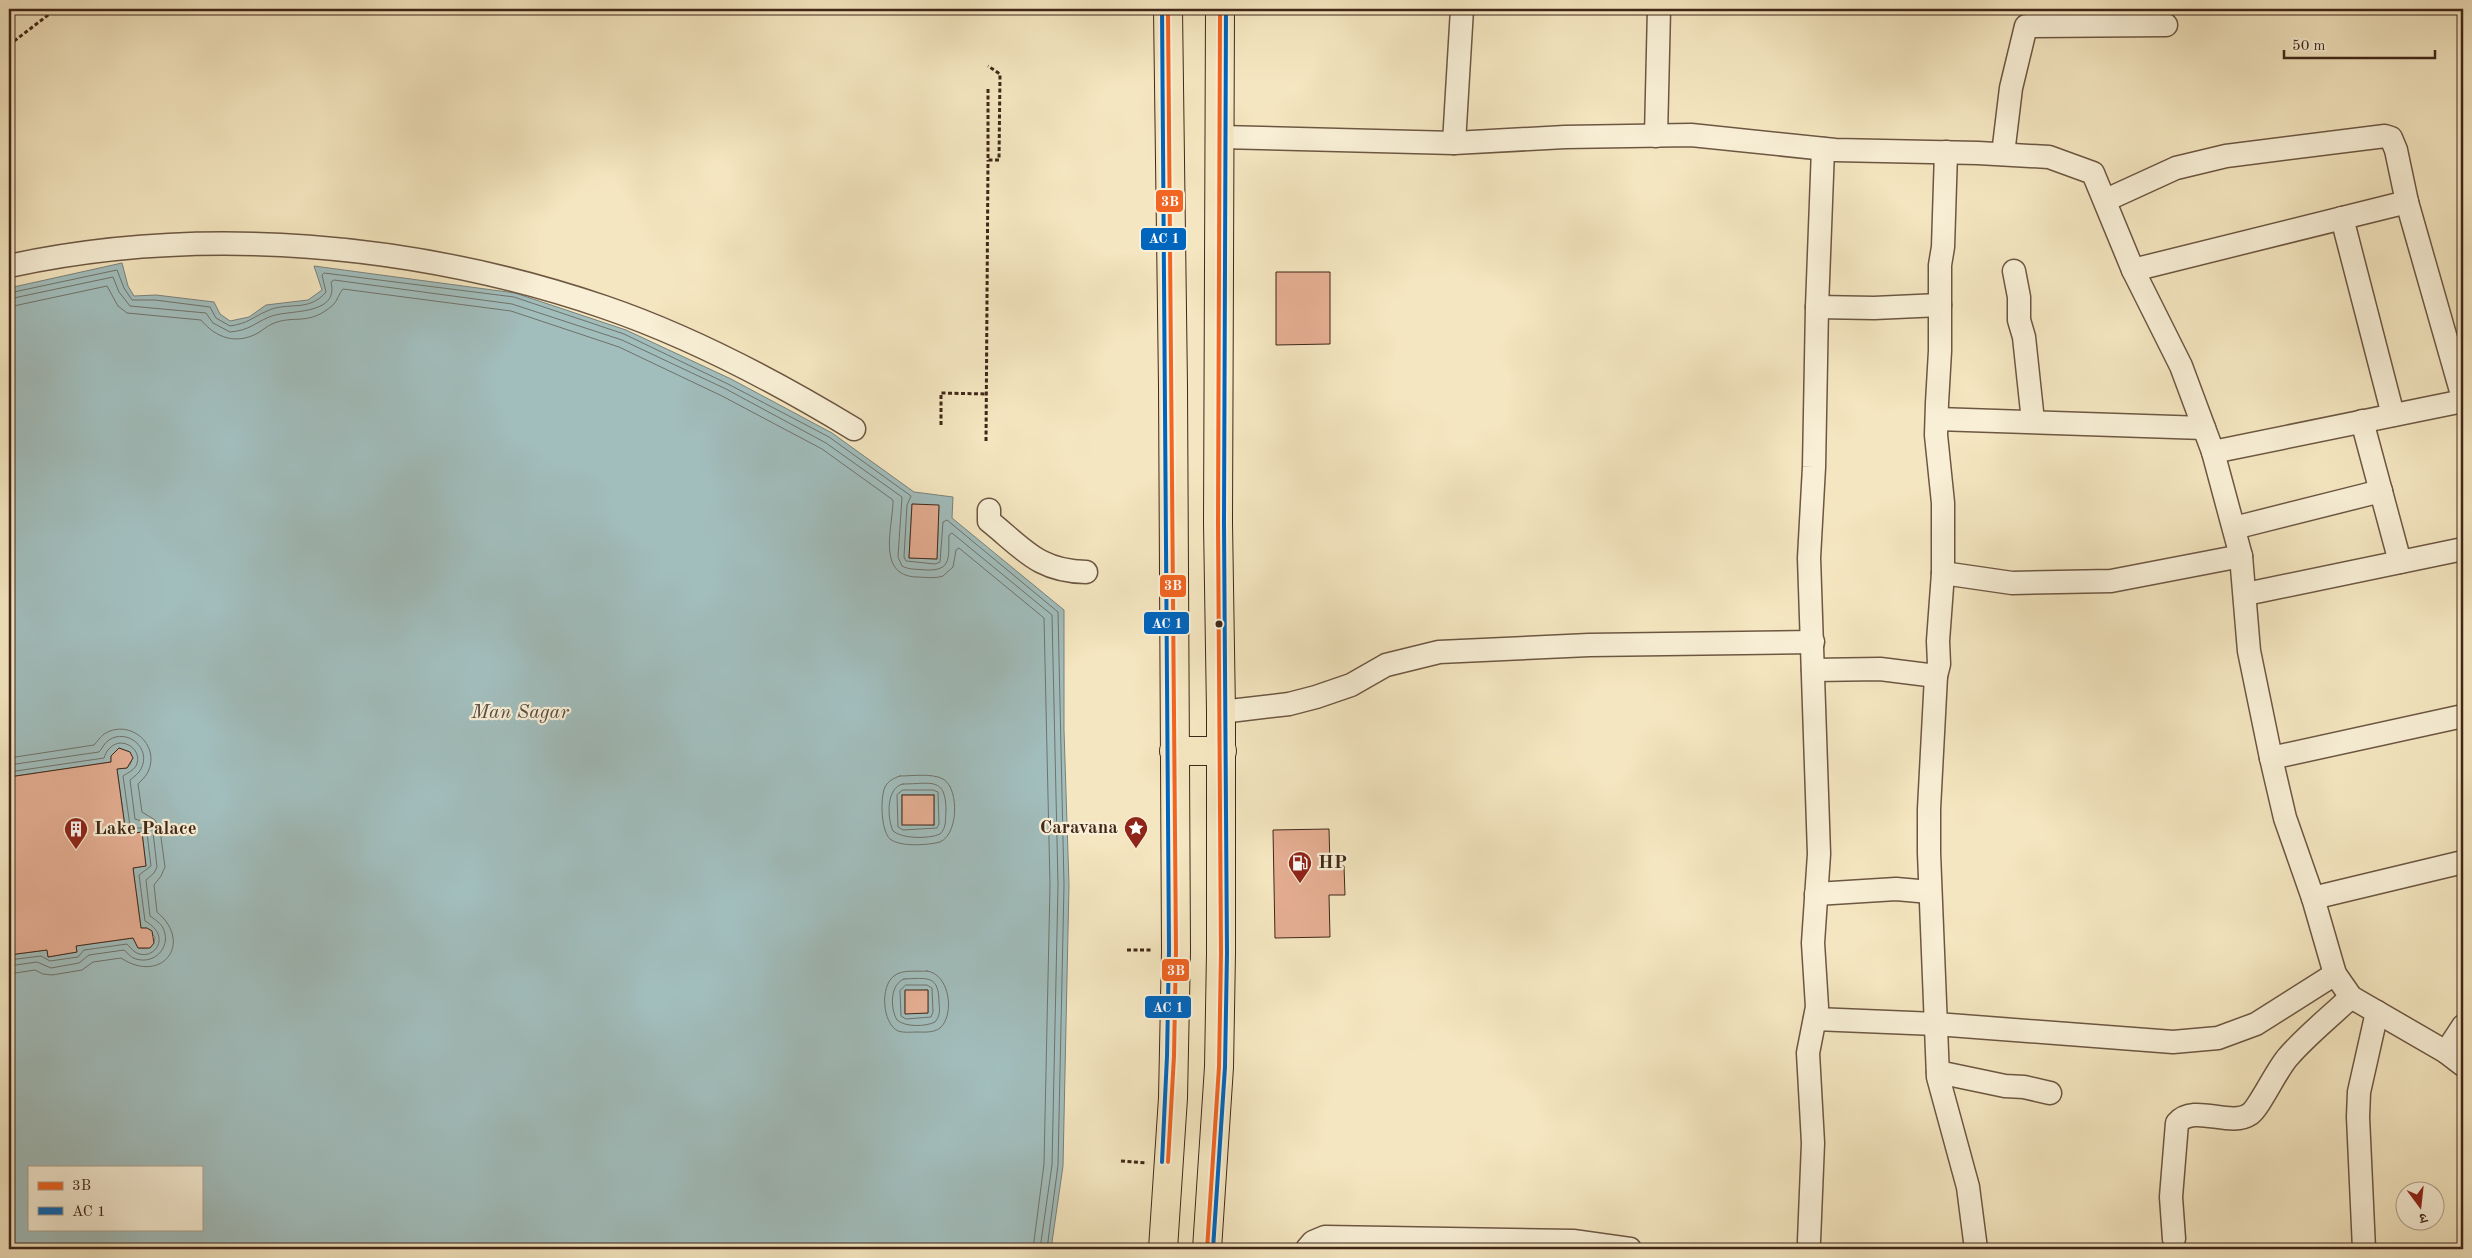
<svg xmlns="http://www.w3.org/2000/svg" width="2472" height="1258" viewBox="0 0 2472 1258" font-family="'Old Standard TT','Noto Serif Devanagari',serif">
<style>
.water{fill:#a1bdbc;stroke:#7a817a;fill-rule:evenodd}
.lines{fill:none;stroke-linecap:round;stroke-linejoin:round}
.shore{stroke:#70726a;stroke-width:1}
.building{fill:#e5ae93;stroke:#402718}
.minor-casing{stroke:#6d5742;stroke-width:25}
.major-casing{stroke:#402718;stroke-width:30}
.path{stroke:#402718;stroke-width:3;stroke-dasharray:4 2.5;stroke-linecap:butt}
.minor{stroke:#f8efd6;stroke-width:22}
.major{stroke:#f4e6c0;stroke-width:28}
.bus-1-casing{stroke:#f8efd6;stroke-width:8}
.bus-2-casing{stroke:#f8efd6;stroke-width:8}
.bus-1{stroke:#f26522;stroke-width:4}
.bus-2{stroke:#0065bd;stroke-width:4}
.bus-dot{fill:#402718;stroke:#f8efd6;stroke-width:2}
.labels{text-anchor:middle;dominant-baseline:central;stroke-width:4.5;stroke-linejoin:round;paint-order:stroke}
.poi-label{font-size:19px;font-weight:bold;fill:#402718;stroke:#f8efd6;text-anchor:start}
.water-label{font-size:20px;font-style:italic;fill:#584c41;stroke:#f8efd6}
.line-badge{stroke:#f8efd6;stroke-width:2}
.badge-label{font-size:14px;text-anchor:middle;font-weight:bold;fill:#fff}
</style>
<rect width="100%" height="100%" fill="#f4e6c0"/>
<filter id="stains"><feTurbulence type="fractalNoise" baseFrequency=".004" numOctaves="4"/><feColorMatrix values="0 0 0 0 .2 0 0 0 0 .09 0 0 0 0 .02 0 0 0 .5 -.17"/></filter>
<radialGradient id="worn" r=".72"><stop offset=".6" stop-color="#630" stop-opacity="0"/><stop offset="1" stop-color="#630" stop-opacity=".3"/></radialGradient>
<path class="water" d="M122 263 128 286 134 296 156 295 214 302 220 314 230 321 249 317 266 305 308 300 322 290 314 266 515 293 626 330 731 379 832 433 914 492 953 497 952 518 1064 610V730L1069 885 1063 1166 1051 1249H9V955L47 950 48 957 77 952 76 946 133 938 138 948C148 950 154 947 155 937L147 928H141L133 868 146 866 142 833 126 834 117 769 127 768C132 763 133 759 130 752L119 748 111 756V762L9 777V288ZM912 504 939 506 937 559 909 558ZM902 795H934V825L902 824ZM928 990V1013H905V991ZM29 1167H201V1229H29Z"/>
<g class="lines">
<g class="shore">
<path d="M9 293 117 270 124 288 132 300H155L210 307 216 318 230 326C249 323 251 318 267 311 288 301 308 313 326 292L322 275 324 273 514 297 624 334 728 384 829 437 911 496 907 505 904 557 906 561 935 564 940 562 943 522 947 520 1058 612 1064 885 1058 1165 1047 1249"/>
<path d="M9 299 113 277 119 292 130 306 206 313 213 323 230 332C250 330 253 324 269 317 286 309 340 317 331 282L334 280 512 304 622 340 726 389 826 443 902 497 898 557 902 566C909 570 918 569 926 570 953 571 948 556 949 535L952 533 1052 615 1058 885 1052 1165 1040 1249"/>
<path d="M9 307 107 286 118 306 127 313 201 320C216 338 236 345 258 333 263 330 267 326 272 324 294 314 308 327 333 305 338 300 339 293 343 289L511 311 619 347 722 396 822 449 893 500C893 527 876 575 916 577 925 577 934 579 943 576L953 567 956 550 959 548 1044 618 1050 885 1044 1164 1033 1249"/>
<path d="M9 758 94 745C97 742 100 737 104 734 129 718 161 744 148 772 146 776 142 780 138 784L142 812 155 820 160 830 165 867 161 876 154 885 157 912C194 943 162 985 121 958L93 962 82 970 52 975 43 974 35 970 9 974"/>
<path d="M9 765 99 752C102 749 104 743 109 740 127 728 152 748 141 769 139 773 134 777 130 780L135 819 148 823 153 832 157 867 154 873 146 880 150 916C154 919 159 922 162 926 173 945 156 965 136 959 131 958 128 953 124 950L89 955 79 963 51 968 37 962 9 966"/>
<path d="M9 772 104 758C105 755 107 750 110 748 122 735 144 750 136 766 133 771 127 773 123 776L130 826 132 828H142L147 833 151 866 139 875 145 921C174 937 152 963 135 952 132 950 129 946 127 944L84 950 78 957 50 961 41 956 9 960"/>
<path d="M900 776C912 776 932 773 943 779 960 788 959 840 936 843 924 845 900 847 890 839 881 831 880 798 885 787 888 781 894 778 900 776Z"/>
<path d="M903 784C931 784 946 776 946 811 945 820 947 827 940 834 930 839 902 839 893 831 887 818 886 787 903 784Z"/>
<polygon points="903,790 933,790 938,792 939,824 937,828 903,830 898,827 897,795"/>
<path d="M927 971C950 974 955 1015 940 1028 933 1033 925 1032 917 1032 911 1032 904 1033 898 1031 882 1023 880 986 894 976 902 969 917 972 927 971Z"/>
<path d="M904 979C928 978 939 975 939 1003 940 1010 940 1016 935 1022 925 1027 905 1027 897 1020 890 1008 890 984 904 979Z"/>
<polygon points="906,985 927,985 932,988 933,1012 931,1017 906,1019 901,1016 900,991"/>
</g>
</g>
<g class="building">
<polygon points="1276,272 1330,272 1330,344 1276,345"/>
<polygon points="912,504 939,505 937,559 909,558"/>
<polygon points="119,748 130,752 133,758 127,768 117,769 126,834 142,832 146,866 133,868 141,928 147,928 152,931 154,943 150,948 138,948 133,938 76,946 77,952 48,957 47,950 9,955 9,777 111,762 111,756"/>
<rect x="902" y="795" width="32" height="30"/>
<polygon points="1329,829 1330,866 1344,866 1345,895 1329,895 1330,937 1275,938 1273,830"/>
<polygon points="905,990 928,990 928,1013 905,1014"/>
</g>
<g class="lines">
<g class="minor-casing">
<g id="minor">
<polyline points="1656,136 1659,9"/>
<polyline points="1221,137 1454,143 1565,137 1691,135 1835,150 1978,153 2049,157 2093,173 2133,270 2181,366 2213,452 2241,556 2249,651 2271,758 2285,818 2313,898 2335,974 2351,997 2446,1052 2463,1065"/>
<polyline points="1454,143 1462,9"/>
<polyline points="1946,152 1943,247 1940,265 1940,351 1937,403 1936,435 1943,503 1943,573 1938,641 1939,664 1936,676 1929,809 1929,853 1938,1077 1968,1187 1976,1249"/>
<polyline points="2003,154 2011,88 2026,26 2166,25"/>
<polyline points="2106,200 2176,168 2226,156 2385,136 2391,138 2396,150 2407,202 2463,398"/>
<polyline points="2342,218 2393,415"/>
<path d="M9 266C203 224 416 243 604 307 692 337 775 381 854 429"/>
<polyline points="2133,270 2407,202"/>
<polyline points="2014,271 2019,297 2019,320 2024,337 2033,421"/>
<polyline points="1817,307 1874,308 1940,305"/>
<polyline points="1937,419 2204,428"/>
<polyline points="2362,421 2400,562"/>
<polyline points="2213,452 2463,401"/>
<path d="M989 510V521C1024 549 1038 571 1086 572"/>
<polyline points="2234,528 2381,491"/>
<polyline points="1943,573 2012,583 2111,581 2241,556"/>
<polyline points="2246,594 2463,549"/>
<polyline points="1813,670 1880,669 1936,676"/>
<polyline points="1221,712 1289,704 1316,697 1351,685 1386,665 1439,652 1589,645 1813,642"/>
<polyline points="2271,758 2463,716"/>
<polyline points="1816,894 1896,889 1930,892"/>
<polyline points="2313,898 2463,862"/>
<polyline points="1815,1019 1936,1024 2173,1042 2218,1038 2256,1024 2335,974"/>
<polyline points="2446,1052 2463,1026"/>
<polyline points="1938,1072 2005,1086 2024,1087 2050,1093"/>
<path d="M2174 1239 2171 1197 2177 1123C2194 1103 2230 1128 2250 1114 2259 1108 2277 1069 2288 1057 2307 1035 2330 1017 2351 997"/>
<polyline points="1809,1241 1813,1143 1808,1053 1817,1007 1813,943 1819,854 1809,558 1814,467 1817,307 1823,149"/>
<polyline points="1307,1249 1313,1242 1325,1237 1573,1241 1630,1249"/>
<polyline points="2364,1249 2358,1117 2359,1092 2377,1012"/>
</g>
</g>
<g class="major-casing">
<g id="major">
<polyline points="1174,751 1222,751"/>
<polyline points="1163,1249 1173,1098 1176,951 1173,386 1168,9"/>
<polyline points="1207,1249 1219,1067 1221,953 1221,712 1218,523 1220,9"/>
</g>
</g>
<g class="path">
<polyline points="9,45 56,9"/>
<polyline points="988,89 988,160 999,160 1000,74 988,66"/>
<polyline points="941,425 941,393 987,394"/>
<polyline points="986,441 988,160"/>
<polyline points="1127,950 1153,950"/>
<polyline points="1121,1161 1147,1163"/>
</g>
<use href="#minor" class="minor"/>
<use href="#major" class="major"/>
<g class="bus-1-casing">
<g id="bus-1">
<polyline points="1168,9 1176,950 1174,1056 1168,1162"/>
<polyline points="1207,1249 1219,1067 1221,953 1218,523 1220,9"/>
</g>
</g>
<g class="bus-2-casing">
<g id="bus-2">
<polyline points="1162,9 1169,950 1167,1056 1162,1162"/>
<polyline points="1213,1249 1225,1067 1227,953 1224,523 1226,9"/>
</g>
</g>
<use href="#bus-1" class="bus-1"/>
<use href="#bus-2" class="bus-2"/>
</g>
<defs>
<g id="sight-pin" transform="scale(1.25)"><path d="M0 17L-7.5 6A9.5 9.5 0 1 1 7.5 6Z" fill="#8f2418" stroke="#f8efd6"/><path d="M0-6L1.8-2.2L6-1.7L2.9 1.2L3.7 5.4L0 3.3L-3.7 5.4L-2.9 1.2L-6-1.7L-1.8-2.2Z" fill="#fff"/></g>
<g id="building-pin" transform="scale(1.25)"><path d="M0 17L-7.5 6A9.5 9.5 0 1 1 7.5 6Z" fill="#8f2418" stroke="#f8efd6"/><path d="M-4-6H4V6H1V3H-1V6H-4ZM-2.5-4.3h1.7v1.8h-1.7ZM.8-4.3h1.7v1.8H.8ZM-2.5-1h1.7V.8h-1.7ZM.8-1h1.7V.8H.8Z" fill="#fff"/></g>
<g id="fuel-pin" transform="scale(1.25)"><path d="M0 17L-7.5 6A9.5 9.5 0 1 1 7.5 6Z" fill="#8f2418" stroke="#f8efd6"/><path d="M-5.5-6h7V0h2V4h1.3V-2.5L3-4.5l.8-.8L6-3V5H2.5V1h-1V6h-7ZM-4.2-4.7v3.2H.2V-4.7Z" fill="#fff"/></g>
</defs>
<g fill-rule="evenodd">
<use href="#sight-pin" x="1136" y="828"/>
<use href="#building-pin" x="76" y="829"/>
<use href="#fuel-pin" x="1300" y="863"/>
</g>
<circle class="bus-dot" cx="1219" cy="624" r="4.5"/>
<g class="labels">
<g class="poi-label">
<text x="1118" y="828" text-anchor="end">Caravana</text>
<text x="94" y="829">Lake Palace</text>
<text x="1318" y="863">HP</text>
</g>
<g class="water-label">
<text x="520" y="713">Man Sagar</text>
</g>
</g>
<g class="line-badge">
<rect x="1155" y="189" width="29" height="24" rx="5" fill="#f26522"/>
<rect x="1140" y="227" width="47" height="24" rx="5" fill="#0065bd"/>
<rect x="1159" y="574" width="28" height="24" rx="5" fill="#f26522"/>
<rect x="1143" y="611" width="47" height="24" rx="5" fill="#0065bd"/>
<rect x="1161" y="958" width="29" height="24" rx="5" fill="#f26522"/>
<rect x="1144" y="995" width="48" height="24" rx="5" fill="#0065bd"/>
</g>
<g class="badge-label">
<text x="1170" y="206">3B</text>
<text x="1164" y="243">AC 1</text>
<text x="1173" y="590">3B</text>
<text x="1167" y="628">AC 1</text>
<text x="1176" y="975">3B</text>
<text x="1168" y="1012">AC 1</text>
</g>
<rect width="2472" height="1258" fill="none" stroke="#f4e6c0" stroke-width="30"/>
<rect x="10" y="10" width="2452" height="1238" fill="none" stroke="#402718" stroke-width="2.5"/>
<rect x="15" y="15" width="2442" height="1228" fill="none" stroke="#402718"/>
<rect x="28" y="1166" width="175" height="65" fill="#f8efd6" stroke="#ae9f8a"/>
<rect x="38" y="1182" width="25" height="8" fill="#f26522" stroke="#ae9f8a"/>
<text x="72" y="1190" font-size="15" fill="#402718">3B</text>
<rect x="38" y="1207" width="25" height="8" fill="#0065bd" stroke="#ae9f8a"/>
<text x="72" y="1216" font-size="15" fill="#402718">AC 1</text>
<g transform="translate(2420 1206) rotate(165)"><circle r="24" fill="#f8efd6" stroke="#ae9f8a"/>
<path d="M0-4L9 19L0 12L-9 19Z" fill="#8f2418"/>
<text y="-8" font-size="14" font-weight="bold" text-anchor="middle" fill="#402718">उ</text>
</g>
<path d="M2284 50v8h151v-8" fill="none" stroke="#402718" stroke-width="2.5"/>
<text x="2292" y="50" font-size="15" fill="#402718" stroke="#f8efd6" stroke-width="4" paint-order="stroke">50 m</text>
<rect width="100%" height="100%" filter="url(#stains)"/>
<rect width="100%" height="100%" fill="url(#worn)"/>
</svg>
